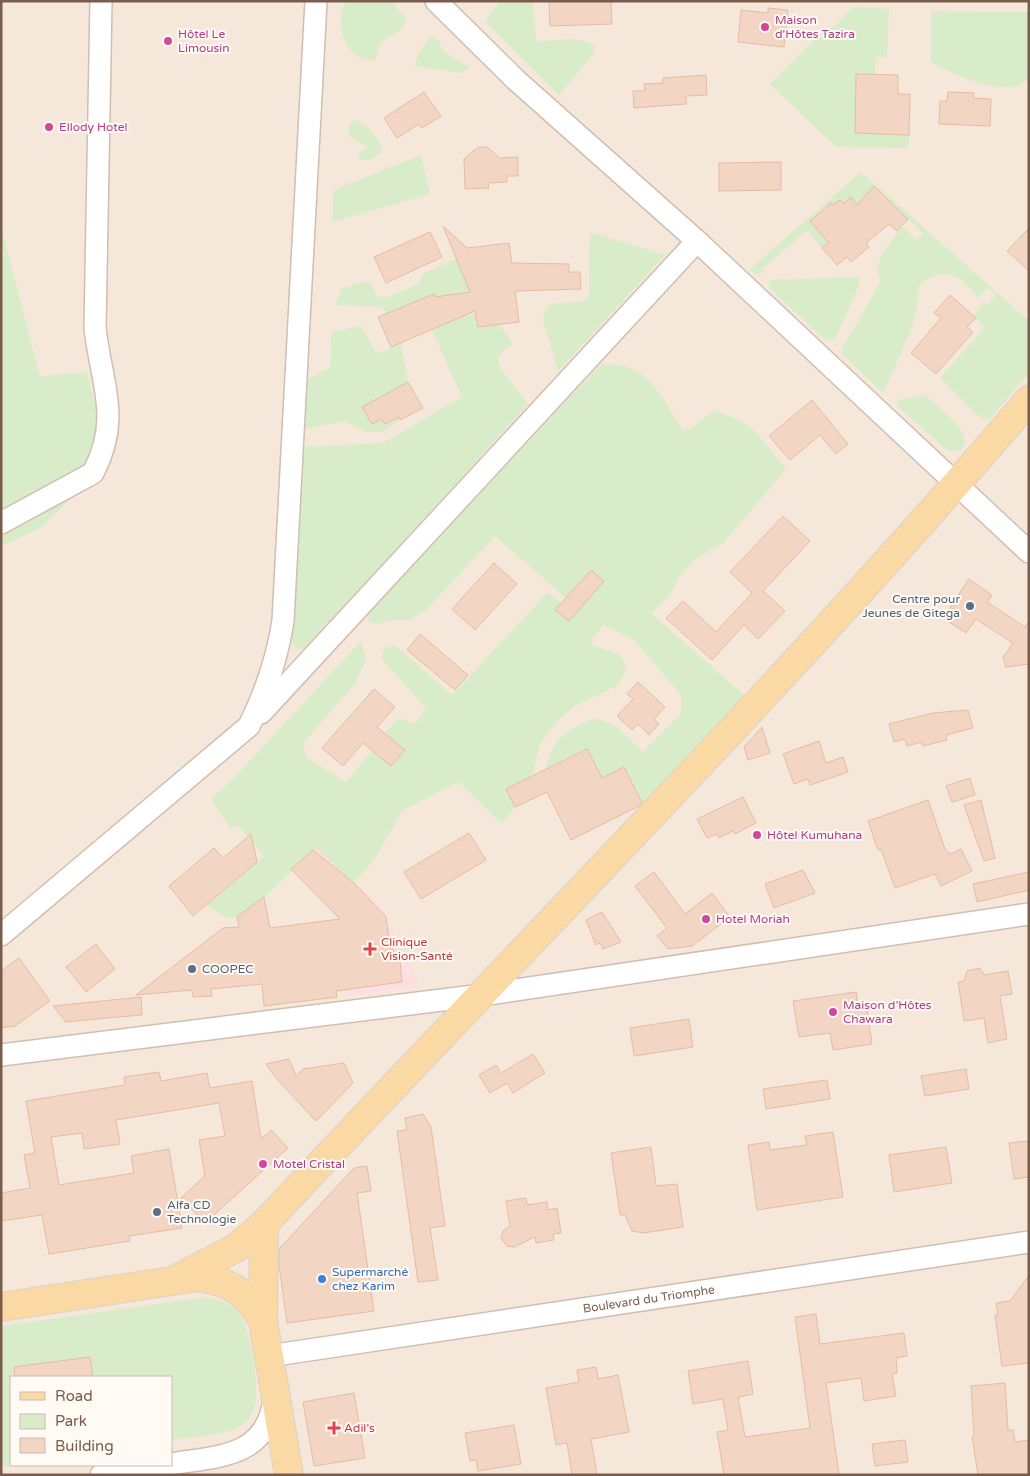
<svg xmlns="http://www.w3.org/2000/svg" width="1030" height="1476" viewBox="0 0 1030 1476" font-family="'Varela Round',sans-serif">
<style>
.residential{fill:#f5e8da;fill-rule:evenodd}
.medical{fill:#fbdfe3}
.green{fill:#d8ecc9}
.building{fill:#f3d5c3;stroke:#e6bba3}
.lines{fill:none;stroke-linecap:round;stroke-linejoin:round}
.street-casing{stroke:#d1beb0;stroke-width:24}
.primary-casing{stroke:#dad1cd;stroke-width:30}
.street{stroke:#fff;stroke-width:21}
.primary{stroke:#fbd9a5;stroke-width:28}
.hotel-dot{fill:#d1479c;stroke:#fffaf3;stroke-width:2}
.service-dot{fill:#5c6f8a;stroke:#fffaf3;stroke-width:2}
.health-dot{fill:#e0444e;stroke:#fffaf3;stroke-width:2}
.shop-dot{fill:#3f7fe0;stroke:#fffaf3;stroke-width:2}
.labels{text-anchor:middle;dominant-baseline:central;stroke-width:4;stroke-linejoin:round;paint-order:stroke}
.hotel-label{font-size:12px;fill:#b23c85;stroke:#fffaf3;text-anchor:start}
.service-label{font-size:12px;fill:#4e5e75;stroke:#fffaf3;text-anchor:start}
.health-label{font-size:12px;fill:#be3a42;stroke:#fffaf3;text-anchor:start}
.shop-label{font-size:12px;fill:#366cbe;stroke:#fffaf3;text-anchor:start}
.street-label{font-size:12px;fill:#7a5c4d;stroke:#fffaf3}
</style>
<rect width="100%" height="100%" fill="#fdf6ec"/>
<path class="residential" d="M1 1H1029V1475H1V547L41 528 40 376 1 226ZM11 1377H171V1465H11Z"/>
<polygon class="medical" points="316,847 382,908 420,986 345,996 334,913 291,869"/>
<g class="green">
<path d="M346 1H395V6L406 19C405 32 389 34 381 43 377 48 380 55 374 60 346 64 332 21 346 1Z"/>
<path d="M500 1H533L536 41C552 41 582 35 595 47L593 54 559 95 485 21Z"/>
<polygon points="853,7 889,9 887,57 876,57 875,74 856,74 855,133 909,135 908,148 836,147 770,84 812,42 837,24"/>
<path d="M931 11 1029 12V78C1025 81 1021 85 1016 86 994 93 951 73 931 62Z"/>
<polygon points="431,36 438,40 443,51 469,67 462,73 415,66 418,54"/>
<path d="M352 120C364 120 377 137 382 147L379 155 368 160 358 159 360 153 367 147C359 138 340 141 352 120Z"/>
<polygon points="421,155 430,194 332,222 334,190"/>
<path d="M861 172 1029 321V373L990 419H981L940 378 985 327 973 316 984 302 987 305 996 295 987 288 978 298C961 275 944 264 919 286L917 309 910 333 883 393 842 354 843 347 881 281 877 270 881 256 902 226 917 240 923 233 874 187 867 216 851 198 843 204 839 200 810 221 820 232 832 240 822 248 807 230 763 269 762 273 755 275 750 269Z"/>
<polygon points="1,226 40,376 87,372 100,424 86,483 41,528 1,547"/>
<polygon points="590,232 665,255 558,371 543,320 546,308 551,304 584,301 589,297"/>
<polygon points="456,259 460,268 469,265 473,292 460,294 463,316 476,315 478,327 499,324 513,344 503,350 498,358 500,368 528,404 306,648 299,649 291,644 303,447 383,443 462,397 432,330 446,323 434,294 386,314 382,307 335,305 342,288 367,281 371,283 377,296 386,298 418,284 423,274"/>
<polygon points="859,277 858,288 835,339 826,340 769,288 770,280"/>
<polygon points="361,326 377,354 401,343 408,382 362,407 372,424 382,419 385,424 399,417 400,420 382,432 367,432 345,421 305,429 307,379 330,368 331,332"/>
<path d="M601 364C609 365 618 364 625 366 654 374 667 407 682 429H690L715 410 744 423 757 433 786 469 724 542 696 558 678 578 671 594 652 613 637 601 744 695 653 796 642 805 624 767 602 778 587 749 545 769C556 735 562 733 595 718L616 726 643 752 681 714V695L635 641 603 625 592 639V645L620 655 627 668 618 685 573 707 554 725 540 745 532 776 506 789 515 807 502 824 459 782 402 811 375 858 354 883 316 848C300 861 252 912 238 917 226 921 215 911 207 905L264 856 238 825 231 829 211 799 234 778 361 641 366 659 355 684 303 743 306 757 346 782 398 718 415 724 426 708 381 658 385 648 395 645 452 695 548 592 561 603 566 598 495 536 425 611 409 620H392L377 624 368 622 370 612Z"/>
<path d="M925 395C937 407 977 433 961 450L948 451 897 406 899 400Z"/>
<path d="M206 1297C220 1300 230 1303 239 1314 251 1329 258 1380 256 1399 255 1408 251 1417 245 1423 231 1436 191 1437 171 1440V1377H11V1465H15L1 1467V1326Z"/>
</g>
<g class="building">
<polygon points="549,1 611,1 612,24 550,26"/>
<polygon points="768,8 788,10 784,47 738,42 741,10 768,13"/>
<polygon points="856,74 898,75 898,94 910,94 909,135 855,133"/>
<polygon points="706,75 707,95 686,96 686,104 634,108 633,91 645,91 644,84 663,83 663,78"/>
<polygon points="424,92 441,116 422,128 419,124 397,138 384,118"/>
<polygon points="948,92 974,93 973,98 991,99 990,126 939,124 940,101 947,101"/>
<polygon points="478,147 487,147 500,158 518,157 518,176 507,176 507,182 488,183 489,188 465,189 464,159"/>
<polygon points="781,162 781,190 719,191 719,163"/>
<polygon points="874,186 908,219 897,231 889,224 866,243 869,247 851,262 847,257 837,265 822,248 829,243 810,221 831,203 833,205 840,200 843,204 851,197 857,205"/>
<polygon points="443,226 467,248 509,243 512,263 569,264 569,272 580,272 581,289 515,291 519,322 478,327 475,311 391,347 378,317 434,294 435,297 470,292"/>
<polygon points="1029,228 1029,271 1007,251"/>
<polygon points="430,232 442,257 386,283 374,257"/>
<polygon points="950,295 976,318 967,327 973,332 936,374 911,353 941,318 934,313"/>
<polygon points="408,382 423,408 400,420 399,417 385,424 382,419 372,424 362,407"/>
<polygon points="812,400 848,444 836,454 820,435 790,460 769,436"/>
<polygon points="783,516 810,541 763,591 785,611 758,639 744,625 712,660 666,618 683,601 716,632 752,593 730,572"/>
<polygon points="494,563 517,584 475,630 452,609"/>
<polygon points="591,570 604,581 569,621 555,610"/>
<polygon points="969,579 992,595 987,602 1025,627 1029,621 1029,664 1006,667 1003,657 1013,643 976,619 966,633 943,618"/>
<polygon points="420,634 468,675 455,690 407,650"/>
<polygon points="638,682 665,707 654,719 659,724 649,735 638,724 632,730 617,716 633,699 627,694"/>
<polygon points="374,689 395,707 377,727 405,750 391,766 363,743 343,766 322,748"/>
<polygon points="968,710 973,728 946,735 947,740 923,746 922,742 907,746 905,739 894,742 889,724 933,713"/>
<polygon points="762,727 770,753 748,760 744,747"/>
<polygon points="819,741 826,763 843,757 848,772 810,785 808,779 794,784 783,754"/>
<polygon points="587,749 602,778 624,767 642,803 639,806 571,840 547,792 515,807 506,789"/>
<polygon points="970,778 975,795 952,802 946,786"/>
<polygon points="743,797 756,823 735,834 733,831 719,838 717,834 707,838 697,819"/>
<polygon points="928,800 945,849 950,854 961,849 972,871 941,886 935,874 895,888 881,849 878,850 868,821"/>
<polygon points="981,800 995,858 984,861 964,805"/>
<polygon points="469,833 486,860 421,899 404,872"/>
<polygon points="251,834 257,862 193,916 169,886 214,848 223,858"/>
<polygon points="313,850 354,883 386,917 390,948 393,948 395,961 400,961 402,982 336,991 337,997 264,1006 262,984 211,989 212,996 193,997 192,990 136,995 223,928 239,927 237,917 264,897 270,928 340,919 291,869"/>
<polygon points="803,870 815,893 774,908 765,884"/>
<polygon points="654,872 685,914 712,893 730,917 692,946 668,949 657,936 667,928 635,886"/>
<polygon points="1029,872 1029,890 977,902 973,884"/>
<polygon points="602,912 621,942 603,949 600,943 596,945 586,920"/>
<polygon points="96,944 115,969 86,992 66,967"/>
<polygon points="19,958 50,1001 15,1026 1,1028 1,971"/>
<polygon points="980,968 984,975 1008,971 1012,994 1000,996 1007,1039 988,1043 984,1018 964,1021 958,982 964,981 967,971"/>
<polygon points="856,992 858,1004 866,1002 872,1044 833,1050 830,1033 799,1037 793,1001"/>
<polygon points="141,997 142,1015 118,1017 66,1022 53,1006"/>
<polygon points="689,1019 693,1047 634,1056 630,1028"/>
<polygon points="533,1054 545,1073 513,1093 507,1083 490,1093 479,1075 496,1065 501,1073"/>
<polygon points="289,1059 296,1076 303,1069 344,1063 353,1083 316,1121 275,1077 266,1064"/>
<polygon points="966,1069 969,1089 925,1096 921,1076"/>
<polygon points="159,1072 161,1081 207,1073 210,1088 252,1081 261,1139 271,1130 288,1148 205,1223 181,1198 205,1176 199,1140 225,1136 219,1103 116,1120 120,1144 84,1149 82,1133 51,1137 59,1185 134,1173 131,1156 169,1149 182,1228 129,1236 130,1241 49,1254 42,1215 1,1221 1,1193 30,1188 24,1155 35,1153 26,1101 125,1085 124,1077"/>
<polygon points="827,1080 830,1099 766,1109 763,1089"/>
<polygon points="423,1114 431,1127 445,1226 430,1228 438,1280 418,1282 397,1131 407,1130 405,1118"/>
<polygon points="833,1132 843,1197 757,1210 748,1145 769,1142 770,1150 807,1145 805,1136"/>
<polygon points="1029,1141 1029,1177 1014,1179 1009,1143"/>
<polygon points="651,1147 656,1186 677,1184 683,1227 643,1233 632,1231 625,1215 620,1215 611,1153"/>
<polygon points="946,1147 952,1183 894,1192 889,1155"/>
<polygon points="367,1166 371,1191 357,1193 374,1311 287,1323 279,1265 279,1249 354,1168"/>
<polygon points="526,1198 527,1205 547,1202 548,1210 557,1208 561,1233 553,1234 554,1240 536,1243 535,1237 514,1247 507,1246 501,1238 503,1231 510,1226 506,1201"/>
<polygon points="1029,1275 1029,1363 1002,1366 995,1315 998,1315 996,1303 1010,1301"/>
<polygon points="816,1314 820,1344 904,1333 907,1356 896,1358 897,1373 892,1374 896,1396 864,1401 861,1378 826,1383 839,1475 724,1475 717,1432 728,1430 723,1399 693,1404 688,1371 748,1361 753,1394 738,1397 745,1437 810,1428 795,1317"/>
<polygon points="90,1357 93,1377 15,1377 14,1367"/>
<polygon points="596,1367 598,1379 618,1375 629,1432 591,1439 597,1475 572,1475 567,1443 556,1445 546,1388 579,1382 577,1370"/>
<polygon points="1005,1383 1008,1430 1013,1430 1015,1442 1029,1440 1029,1475 978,1475 972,1436 974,1436 971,1386"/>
<polygon points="354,1393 365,1458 314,1466 303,1402"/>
<polygon points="514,1425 521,1464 478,1471 476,1460 470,1461 465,1433"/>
<polygon points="905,1440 908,1462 875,1466 872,1444"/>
</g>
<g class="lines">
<g class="street-casing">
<g id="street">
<polyline points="436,1 516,80 697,241 1029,552"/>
<path d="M1 523 93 473C122 418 101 383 95 328L101 1"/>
<polyline points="261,713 697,241"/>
<path d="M1 935 249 726C266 692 277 659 283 621L316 1"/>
<polyline points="1,1055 482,995 1029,914"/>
<path id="s1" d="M269 1356 1029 1242"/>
<path d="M171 1464C218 1456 266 1458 274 1400"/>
<polyline points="101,1475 165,1465"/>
</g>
</g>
<g class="primary-casing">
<g id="primary">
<polyline points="264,1224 263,1321 289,1475"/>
<path d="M172 1281 236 1248 264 1224C520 950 785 685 1029 400"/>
<path d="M1 1307 198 1277C231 1282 246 1292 263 1321"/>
</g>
</g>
<use href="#street" class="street"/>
<use href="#primary" class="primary"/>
</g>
<g class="hotel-dot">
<circle cx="765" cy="27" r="5"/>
<circle cx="168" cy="41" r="5"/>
<circle cx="49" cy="127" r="5"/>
<circle cx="757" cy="835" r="5"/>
<circle cx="706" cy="919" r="5"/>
<circle cx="833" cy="1012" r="5"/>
<circle cx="263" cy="1164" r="5"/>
</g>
<g class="service-dot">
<circle cx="970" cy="606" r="5"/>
<circle cx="192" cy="969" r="5"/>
<circle cx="157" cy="1212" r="5"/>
</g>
<g class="health-dot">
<path d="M367.5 941.5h5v5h5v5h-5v5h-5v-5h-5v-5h5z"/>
<path d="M331.5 1420.5h5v5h5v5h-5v5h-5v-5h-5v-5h5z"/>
</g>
<circle class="shop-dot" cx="322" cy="1279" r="5"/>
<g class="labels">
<g class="hotel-label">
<text x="775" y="20">Maison<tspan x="775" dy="14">d'Hôtes Tazira</tspan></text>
<text x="178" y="34">Hôtel Le<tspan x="178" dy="14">Limousin</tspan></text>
<text x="59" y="127">Ellody Hotel</text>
<text x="767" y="835">Hôtel Kumuhana</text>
<text x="716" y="919">Hotel Moriah</text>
<text x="843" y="1005">Maison d’Hôtes<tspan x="843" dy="14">Chawara</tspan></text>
<text x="273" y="1164">Motel Cristal</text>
</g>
<g class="service-label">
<text x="960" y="599" text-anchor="end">Centre pour<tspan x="960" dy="14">Jeunes de Gitega</tspan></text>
<text x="202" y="969">COOPEC</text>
<text x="167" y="1205">Alfa CD<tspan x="167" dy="14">Technologie</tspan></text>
</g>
<g class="health-label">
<text x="381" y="942">Clinique<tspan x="381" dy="14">Vision-Santé</tspan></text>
<text x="344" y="1428">Adil’s</text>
</g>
<g class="shop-label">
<text x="332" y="1272">Supermarché<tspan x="332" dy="14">chez Karim</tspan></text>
</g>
<g class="street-label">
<text stroke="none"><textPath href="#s1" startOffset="384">Boulevard du Triomphe</textPath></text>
</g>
</g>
<rect width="1030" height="1476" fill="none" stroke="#7a5c4d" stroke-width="5"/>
<rect x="10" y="1376" width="162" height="90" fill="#fffaf3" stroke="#cabbb1"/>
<rect x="20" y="1392" width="25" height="8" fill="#fbd9a5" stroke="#cabbb1"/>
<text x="55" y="1401" font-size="15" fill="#7a5c4d">Road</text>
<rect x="20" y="1414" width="25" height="15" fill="#d8ecc9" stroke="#cabbb1"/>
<text x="55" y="1426" font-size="15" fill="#7a5c4d">Park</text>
<rect x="20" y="1438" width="25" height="15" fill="#f3d5c3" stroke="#cabbb1"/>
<text x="55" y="1451" font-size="15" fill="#7a5c4d">Building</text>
</svg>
